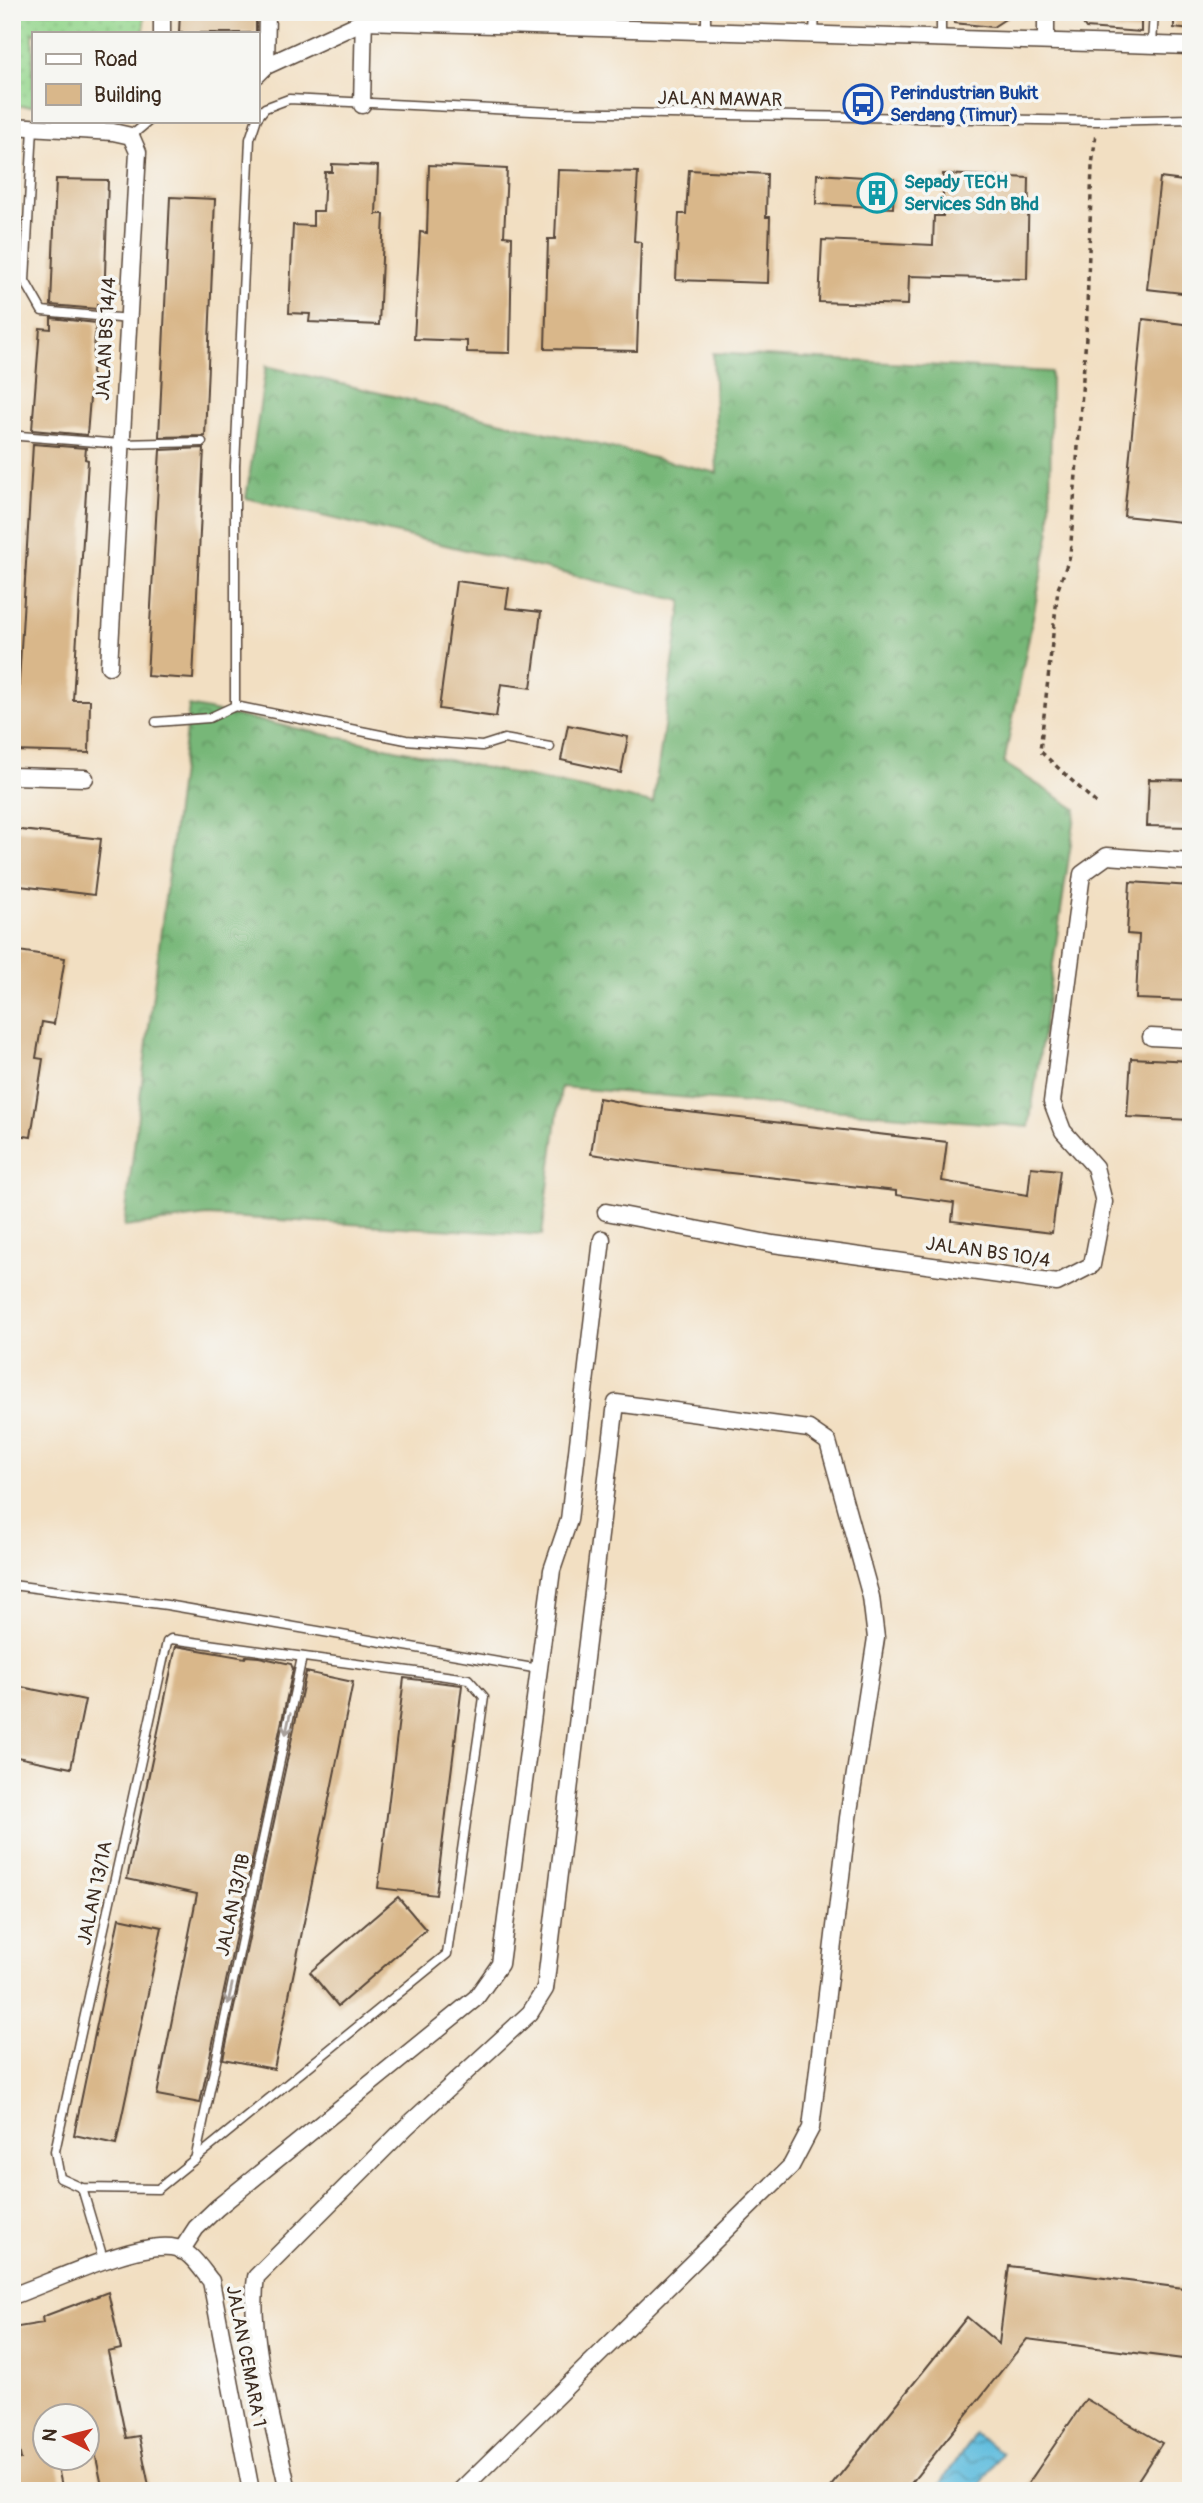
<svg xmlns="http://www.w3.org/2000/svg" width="1203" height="2503" viewBox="0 0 1203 2503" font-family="Pangolin,sans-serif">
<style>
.forest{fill:url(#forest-crowns);stroke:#59704b;stroke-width:2}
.park{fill:url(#park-dots);stroke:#688056;stroke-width:2}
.water{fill:url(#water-waves);stroke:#4e747e;stroke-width:2}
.building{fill:#d9b78a}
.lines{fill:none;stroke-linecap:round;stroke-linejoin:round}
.service-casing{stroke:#564537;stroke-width:11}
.minor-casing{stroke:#564537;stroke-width:19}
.path{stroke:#564537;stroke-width:3.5;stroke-dasharray:5 5;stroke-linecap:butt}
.service{stroke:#fff;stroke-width:8}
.minor{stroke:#fff;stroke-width:16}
.oneway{stroke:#a79f9a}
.labels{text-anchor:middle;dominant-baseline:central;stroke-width:7;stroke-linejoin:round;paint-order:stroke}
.transit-label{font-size:19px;font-weight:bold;fill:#164399;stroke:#f6f6f2;text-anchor:start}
.street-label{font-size:19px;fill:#3b2a1e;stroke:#f6f6f2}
.culture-label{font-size:19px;font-weight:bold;fill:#0d838f;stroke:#f6f6f2;text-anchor:start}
</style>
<defs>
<pattern id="forest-crowns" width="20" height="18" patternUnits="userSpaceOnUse" patternTransform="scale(1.75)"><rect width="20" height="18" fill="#77b778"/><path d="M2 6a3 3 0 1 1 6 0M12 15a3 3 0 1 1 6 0" fill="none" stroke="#639562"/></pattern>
<pattern id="park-dots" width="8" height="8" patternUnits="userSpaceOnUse" patternTransform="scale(1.75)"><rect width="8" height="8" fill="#94d68d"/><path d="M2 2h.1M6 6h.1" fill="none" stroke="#80b879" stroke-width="1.8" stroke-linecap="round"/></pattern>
<pattern id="water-waves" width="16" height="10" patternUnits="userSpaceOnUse" patternTransform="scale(1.75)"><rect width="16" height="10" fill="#60bdde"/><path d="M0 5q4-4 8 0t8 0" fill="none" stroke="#509ab3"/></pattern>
</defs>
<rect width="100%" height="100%" fill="#f6f6f2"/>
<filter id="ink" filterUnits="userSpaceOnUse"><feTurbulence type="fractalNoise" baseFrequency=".0143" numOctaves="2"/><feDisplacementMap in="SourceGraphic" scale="14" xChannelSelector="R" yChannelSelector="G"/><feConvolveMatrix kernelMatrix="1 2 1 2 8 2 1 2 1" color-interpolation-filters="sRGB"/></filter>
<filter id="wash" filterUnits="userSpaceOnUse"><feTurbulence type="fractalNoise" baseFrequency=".00686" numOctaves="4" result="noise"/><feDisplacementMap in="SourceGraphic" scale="28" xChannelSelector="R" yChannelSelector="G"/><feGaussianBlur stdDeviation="1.57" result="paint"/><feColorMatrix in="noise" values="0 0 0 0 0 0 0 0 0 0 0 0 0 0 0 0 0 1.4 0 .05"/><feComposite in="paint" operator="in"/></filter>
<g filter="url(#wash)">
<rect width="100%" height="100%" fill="#f2dfc2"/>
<polygon class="forest" points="713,353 1051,372 1050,531 1004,763 1076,809 1029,1127 561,1087 542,1235 207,1216 124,1227 189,706 653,803 682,601 246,498 266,366 717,473"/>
<polygon class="park" points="12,12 144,12 144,33 33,33 33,106 12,106"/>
<polygon class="water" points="975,2434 1002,2453 976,2491 939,2491 937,2489"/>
<g id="blocks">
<g class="building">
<polygon points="180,12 256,12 256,33 179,33"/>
<polygon points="955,12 1016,12 993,27 954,23"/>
<polygon points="1075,12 1141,12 1141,32 1086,28"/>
<polygon points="1174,12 1191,12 1191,30 1174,28"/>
<polygon points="332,164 378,166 376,214 384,214 379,325 309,322 310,314 289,313 293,225 313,226 313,211 323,211 325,172 332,172"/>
<polygon points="429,165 507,169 504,236 512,237 510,353 467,352 467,341 414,339 420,232 427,233"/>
<polygon points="558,170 638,172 634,241 641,242 637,351 545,349 548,239 555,239"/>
<polygon points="689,170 767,174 766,217 770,217 768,283 676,280 679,214 686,214"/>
<polygon points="817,174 894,179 893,208 816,204"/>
<polygon points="943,174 1029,178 1027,279 909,276 908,305 819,302 822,240 933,245 934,216 943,216"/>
<polygon points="1160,178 1191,182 1191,294 1147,289"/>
<polygon points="56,179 108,180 104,306 97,305 97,309 51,305"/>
<polygon points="170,197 215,199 205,436 159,437"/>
<polygon points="51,318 96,323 87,435 32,430 40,328 51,329"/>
<polygon points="1143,319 1191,325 1191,523 1124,516"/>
<polygon points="33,444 86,448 85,459 88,460 73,700 90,700 89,753 12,751 12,699 18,699"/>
<polygon points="204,448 193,679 147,676 160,450"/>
<polygon points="456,581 509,588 506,608 541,612 531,688 501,684 496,717 439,709"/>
<polygon points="568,725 628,737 621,773 561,760"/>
<polygon points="1149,779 1191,780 1191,827 1147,826"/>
<polygon points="12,829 101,839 94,895 12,885"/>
<polygon points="1130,882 1191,886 1191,1001 1136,999 1139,935 1127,934"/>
<polygon points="12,950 65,958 54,1024 42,1022 36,1058 43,1059 31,1137 12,1134"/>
<polygon points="1131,1058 1191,1061 1191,1120 1127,1117"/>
<polygon points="599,1098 645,1107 947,1142 942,1181 982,1188 1028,1195 1031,1167 1060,1170 1052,1233 952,1221 954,1203 896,1195 896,1191 694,1169 591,1154"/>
<polygon points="176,1646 245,1658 246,1656 259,1657 291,1664 293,1669 200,2103 157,2095 197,1894 127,1879"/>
<polygon points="306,1672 353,1682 274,2069 223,2059"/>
<polygon points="404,1678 462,1685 436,1895 378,1888"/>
<polygon points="12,1685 85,1700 71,1768 12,1756"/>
<polygon points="398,1897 426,1930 338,2006 310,1972"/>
<polygon points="119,1918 162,1927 116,2144 74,2135"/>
<polygon points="1009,2266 1191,2289 1191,2360 1027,2339 905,2491 827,2491 967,2317 999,2344"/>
<polygon points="108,2292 121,2349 108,2352 126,2438 139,2436 150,2491 103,2491 91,2433 88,2434 88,2416 46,2416 46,2458 56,2458 63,2491 15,2491 12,2461 21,2459 12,2417 12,2328 43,2323 42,2317"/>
<polygon points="1086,2399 1162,2443 1131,2491 1023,2491"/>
</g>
</g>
</g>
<g filter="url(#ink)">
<use href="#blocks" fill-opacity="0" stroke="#564537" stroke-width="2"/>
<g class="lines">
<g class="service-casing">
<g id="service">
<polyline points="706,31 706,12"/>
<polyline points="814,34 815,12"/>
<polyline points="941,38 941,12"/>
<polyline points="1152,44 1154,12"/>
<polyline points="257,118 265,108 289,99 552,112 1098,121 1191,119"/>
<polyline points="33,127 25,281 42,311 129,319"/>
<polyline points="131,136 149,121"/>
<polyline points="20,436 121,444 202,442"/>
<polyline points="235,706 235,466 250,139 256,121"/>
<polyline points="156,722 209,718 235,706 406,740 482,746 504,739 550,747"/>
<polyline points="12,1585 167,1605 539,1669"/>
<polygon points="171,1639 468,1679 484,1697 447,1954 158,2189 82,2188 60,2178 55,2151 167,1642"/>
<polyline points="195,2160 302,1657"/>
<polyline points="82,2188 104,2262"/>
</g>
</g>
<g class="minor-casing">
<g id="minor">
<polyline points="162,33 162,12"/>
<polyline points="1046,41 1046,12"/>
<polyline points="266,66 267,12"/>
<polyline points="257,75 266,66 364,21 1191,46"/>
<polyline points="362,105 364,12"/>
<polyline points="12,126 113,132 131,136 138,152 109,666"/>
<polyline points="12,776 85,778"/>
<polyline points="1151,1037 1191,1039"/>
<polyline points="606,1212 773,1244 1057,1283 1092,1265 1104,1202 1095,1167 1063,1131 1052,1102 1082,874 1107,856 1191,862"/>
<polyline points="181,2251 196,2228 217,2208 476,1998 500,1964 552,1570 569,1520 602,1239"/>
<path d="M12 2296C52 2282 131 2243 171 2247 190 2249 200 2268 211 2281L251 2491"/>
<path d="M288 2491C276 2431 247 2336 256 2277L406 2127 530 2013 545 1989 616 1403 809 1429 828 1442 871 1597 876 1638 848 1818 811 2128 791 2166 460 2491"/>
</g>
</g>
<polyline class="path" points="1096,803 1040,751 1058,589 1070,556 1086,337 1092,166 1096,133"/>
<use href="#service" class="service"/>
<use href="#minor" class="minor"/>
</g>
<defs><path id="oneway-shaft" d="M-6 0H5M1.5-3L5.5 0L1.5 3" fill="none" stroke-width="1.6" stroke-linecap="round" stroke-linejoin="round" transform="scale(1.75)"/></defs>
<g class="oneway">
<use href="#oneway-shaft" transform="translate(288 1724) rotate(102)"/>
<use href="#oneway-shaft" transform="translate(230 1994) rotate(102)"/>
</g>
</g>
<defs>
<g id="bus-ring" transform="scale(2.0125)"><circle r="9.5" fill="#f6f6f2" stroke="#1a4fb4" stroke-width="1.5"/><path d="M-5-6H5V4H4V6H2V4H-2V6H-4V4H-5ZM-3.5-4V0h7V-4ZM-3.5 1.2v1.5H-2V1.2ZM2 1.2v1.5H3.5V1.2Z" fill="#1a4fb4"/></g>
<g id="building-ring" transform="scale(2.0125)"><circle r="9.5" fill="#f6f6f2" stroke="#0f9aa8" stroke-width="1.5"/><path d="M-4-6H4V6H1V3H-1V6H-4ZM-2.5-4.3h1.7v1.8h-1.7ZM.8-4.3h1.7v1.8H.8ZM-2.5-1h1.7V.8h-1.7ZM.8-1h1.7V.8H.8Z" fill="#0f9aa8"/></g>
</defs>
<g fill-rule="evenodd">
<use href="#bus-ring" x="863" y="104"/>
<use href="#building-ring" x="877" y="193"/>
</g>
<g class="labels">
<g class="transit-label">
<text x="890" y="93">Perindustrian Bukit<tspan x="890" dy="22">Serdang (Timur)</tspan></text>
</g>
<g class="street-label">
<text transform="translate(720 99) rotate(1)">JALAN MAWAR</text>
<text transform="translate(106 339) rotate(-87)">JALAN BS 14/4</text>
<text transform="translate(988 1252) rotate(8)">JALAN BS 10/4</text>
<text transform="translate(95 1893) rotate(-78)">JALAN 13/1A</text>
<text transform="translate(233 1905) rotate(-78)">JALAN 13/1B</text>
<text transform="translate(246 2356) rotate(79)">JALAN CEMARA 1</text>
</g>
<g class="culture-label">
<text x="904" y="182">Sepady TECH<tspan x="904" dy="22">Services Sdn Bhd</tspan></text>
</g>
</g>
<rect width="1203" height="2503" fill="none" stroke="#f6f6f2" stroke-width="42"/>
<rect x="32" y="32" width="228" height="91" fill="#f6f6f2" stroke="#aba49d" stroke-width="2"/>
<rect x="46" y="54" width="35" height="10" fill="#ffffff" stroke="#aba49d" stroke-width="2"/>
<text x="94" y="66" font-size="21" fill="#3b2a1e">Road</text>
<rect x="46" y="84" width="35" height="21" fill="#d9b78a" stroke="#aba49d" stroke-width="2"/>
<text x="94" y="102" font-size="21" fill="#3b2a1e">Building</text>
<g transform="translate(66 2437) rotate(277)"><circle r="33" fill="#f6f6f2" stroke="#aba49d" stroke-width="2"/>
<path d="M0-5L12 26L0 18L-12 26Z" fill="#c8321e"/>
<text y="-10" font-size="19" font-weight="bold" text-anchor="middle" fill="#3b2a1e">N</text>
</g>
</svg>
